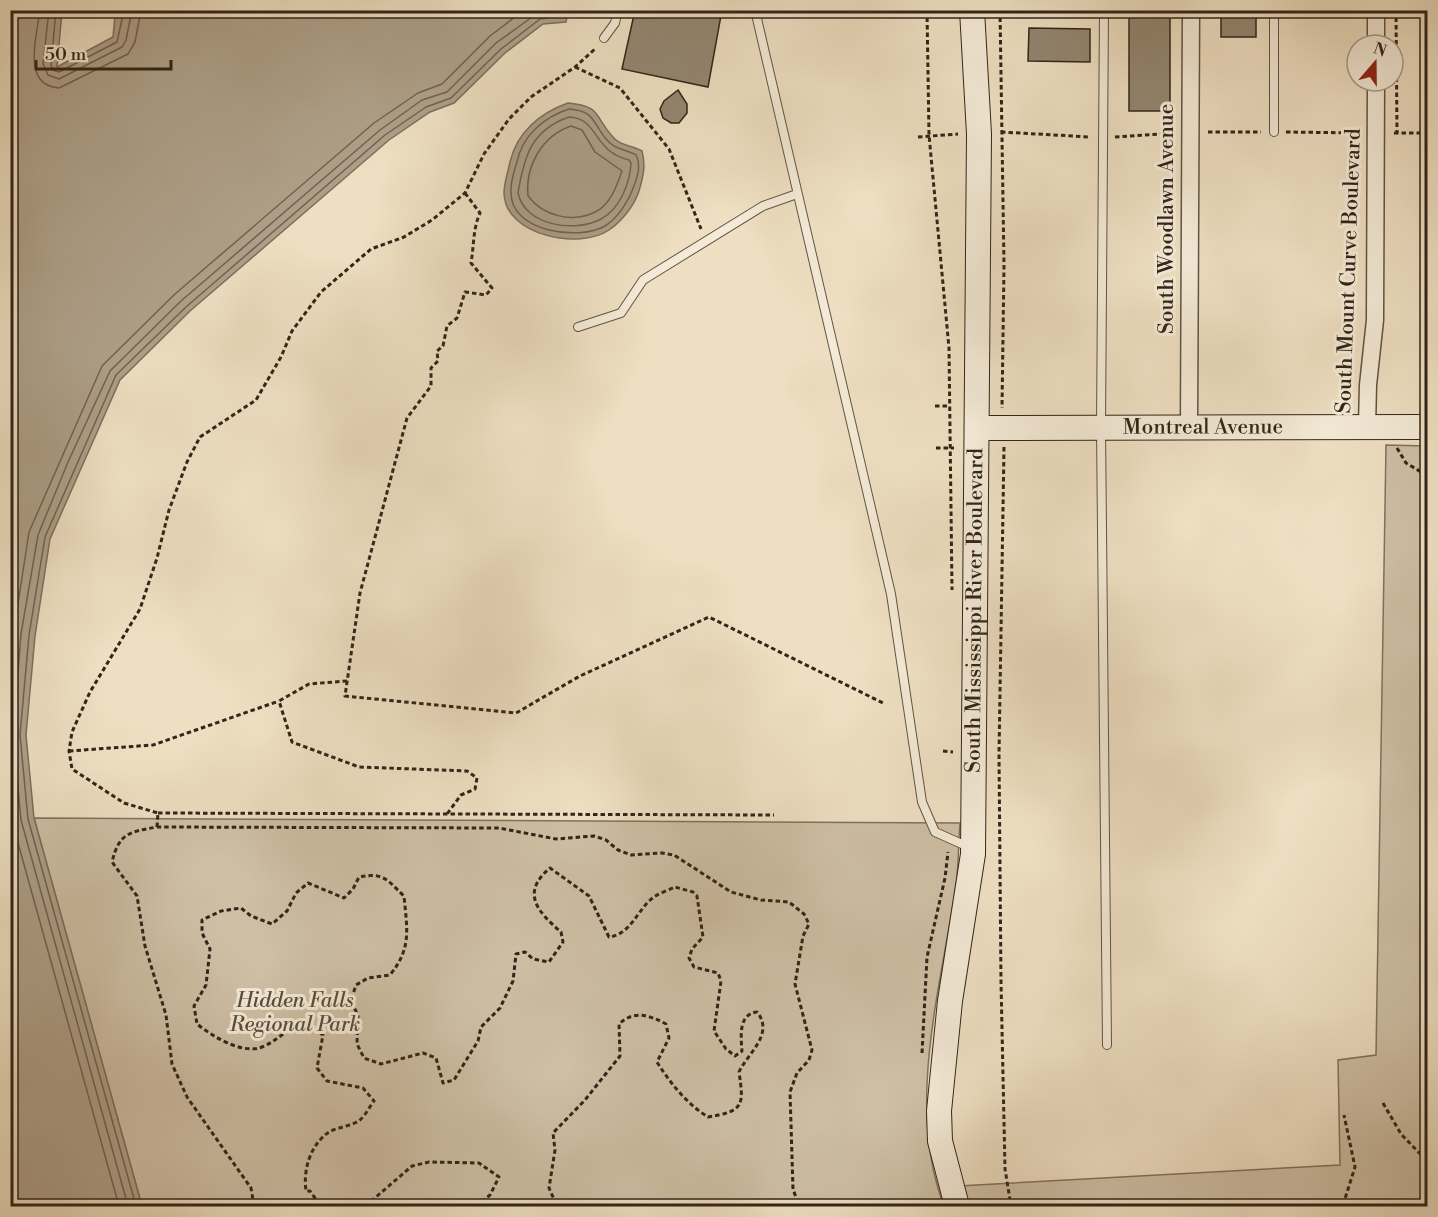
<svg xmlns="http://www.w3.org/2000/svg" width="1438" height="1217" viewBox="0 0 1438 1217" font-family="'Libre Bodoni',serif">
<style>
.green{fill:#cebfa5;stroke:#80725f;stroke-width:1.5}
.water{fill:#aea089;stroke:#7c6f5c;stroke-width:1.5}
.lines{fill:none;stroke-linecap:round;stroke-linejoin:round}
.shore{stroke:#706251;stroke-width:1.5}
.building{fill:#938671;stroke:#312519;stroke-width:1.5}
.lane-casing{stroke:#605443;stroke-width:10}
.street-casing{stroke:#605443;stroke-width:19}
.secondary-casing{stroke:#312519;stroke-width:26}
.path{stroke:#312519;stroke-width:3;stroke-dasharray:4.5 3;stroke-linecap:butt}
.lane{stroke:#f4ead7;stroke-width:8}
.street{stroke:#f4ead7;stroke-width:16}
.secondary{stroke:#f4ead7;stroke-width:24}
.labels{text-anchor:middle;dominant-baseline:central;stroke-width:6;stroke-linejoin:round;paint-order:stroke}
.street-label{font-size:21px;fill:#312519;stroke:#f4ead7}
.park-label{font-size:21px;font-style:italic;fill:#584c3c;stroke:#f4ead7}
</style>
<rect width="100%" height="100%" fill="#eedfc2"/>
<filter id="stains"><feTurbulence type="fractalNoise" baseFrequency=".00333" numOctaves="4"/><feColorMatrix values="0 0 0 0 .2 0 0 0 0 .09 0 0 0 0 .02 0 0 0 .5 -.17"/></filter>
<radialGradient id="worn" r=".72"><stop offset=".6" stop-color="#630" stop-opacity="0"/><stop offset="1" stop-color="#630" stop-opacity=".3"/></radialGradient>
<g class="green">
<polygon points="1386,445 1427,446 1427,1206 968,1206 959,1186 1340,1165 1338,1060 1376,1055"/>
<path d="M34 818 960 823C958 845 959 869 955 891 940 992 906 1107 944 1206H142Z"/>
</g>
<g class="water">
<polygon points="10,11 62,11 57,67 113,37 115,16 120,11 568,11 566,22 543,24 505,53 454,103 430,112 389,140 190,311 120,380 50,539 35,636 26,735 34,818 142,1206 11,1206"/>
<path d="M568 103C602 106 594 116 612 136 619 146 632 145 642 151 646 166 643 177 639 191 634 206 622 221 609 230 580 250 505 236 504 193 504 183 508 172 510 162 517 132 540 113 568 103Z"/>
</g>
<g class="lines">
<g class="shore">
<path d="M40 10C37 35 21 86 59 88L128 54 135 42 141 10"/>
<polyline points="49,10 43,64 48,75 59,79 122,47 126,40 132,10"/>
<polyline points="56,10 51,65 53,70 59,72 117,42 124,10"/>
<path d="M569 109C596 111 592 123 607 140 615 150 626 149 636 155 641 165 638 175 634 186 629 200 619 217 605 226 579 241 511 232 511 193 510 183 514 171 517 162 522 136 544 117 569 109Z"/>
<path d="M569 117C599 118 592 151 629 160L631 163C630 183 620 209 601 219 575 233 525 226 518 193 524 157 531 130 569 117Z"/>
<path d="M571 126 582 130 595 152 622 171C617 185 611 203 597 211 573 224 543 216 528 196 525 166 542 136 571 126Z"/>
<polyline points="10,656 29,532 102,366 175,294 374,123 418,93 442,84 490,36 524,10"/>
<polyline points="10,806 13,825 119,1206"/>
<polyline points="128,1206 21,820 13,735 21,634 38,535 68,462 110,371 181,301 380,130 422,100 447,92 496,43 542,10"/>
<polyline points="136,1206 28,819 20,735 29,635 45,537 116,375 186,307 385,135 426,107 451,98 501,49 540,19 560,16 562,10"/>
</g>
</g>
<g class="building">
<polygon points="635,10 722,10 708,87 622,69"/>
<rect x="1129" y="10" width="41" height="101"/>
<rect x="1221" y="10" width="35" height="27"/>
<polygon points="1029,28 1090,29 1090,62 1028,61"/>
<polygon points="678,90 687,104 687,113 679,123 671,123 663,118 660,109 664,101"/>
</g>
<g class="lines">
<g class="lane-casing">
<g id="lane">
<polyline points="755,10 891,594 922,802 935,832 971,848"/>
<polyline points="1104,10 1101,427 1107,1045"/>
<polyline points="604,38 615,23 618,10"/>
<polyline points="1274,132 1274,10"/>
<polyline points="578,327 621,313 643,280 763,206 797,194"/>
</g>
</g>
<g class="street-casing">
<g id="street">
<polyline points="1376,10 1376,45"/>
<polyline points="1367,426 1368,385 1375,320 1376,81"/>
<polyline points="1189,427 1191,10"/>
</g>
</g>
<g class="secondary-casing">
<g id="secondary">
<path id="s1" d="M978 428 1428 427"/>
<path id="s2" d="M957 1206 940 1141 939 1111 950 1001 973 854 979 134 972 10"/>
</g>
</g>
<g class="path">
<polyline points="927,10 929,135 949,348 952,590"/>
<polyline points="1000,10 1004,265 1002,408"/>
<polyline points="1396,10 1397,133"/>
<polyline points="575,67 620,88 669,149 701,229"/>
<polyline points="1001,132 1090,137"/>
<polyline points="1208,132 1261,132"/>
<polyline points="1286,132 1360,133"/>
<polyline points="1394,133 1428,133"/>
<polyline points="918,137 958,134"/>
<polyline points="1115,137 1174,133"/>
<path d="M465 193 480 213C473 228 474 246 471 263L492 288 486 295 465 292 457 318 447 326 443 346 437 351 438 361 431 368V386L407 418 360 593 345 696 516 713 580 676 709 617 885 704"/>
<polyline points="935,406 950,406"/>
<polyline points="1004,447 999,754 1001,982 1005,1169 1011,1206"/>
<polyline points="936,448 954,448"/>
<polyline points="1397,448 1406,463 1428,476"/>
<polyline points="347,681 309,684 279,701 292,742 359,767 467,771 477,778 475,789 461,795 447,814"/>
<polyline points="69,751 153,745 279,701"/>
<polyline points="943,751 953,752"/>
<polyline points="158,813 774,815"/>
<polyline points="157,827 158,813 124,803 72,769 69,751 72,732 90,692 140,609 157,558 169,510 187,462 200,437 256,400 281,357 292,331 321,292 371,249 404,237 432,220 465,193 484,154 509,119 531,97 575,67 596,48"/>
<polyline points="922,1053 927,957 945,878 948,852"/>
<polyline points="1383,1103 1401,1134 1428,1162"/>
<polyline points="1343,1205 1355,1167 1344,1115"/>
<path d="M254 1206 251 1188 187 1097 172 1064 166 1015 145 946 137 896 112 862C119 833 129 832 157 827L499 828 556 839 594 836 606 840 618 850 631 855 662 853 674 855 731 892 761 900 789 902 804 914 809 924 803 936 795 984 812 1050 809 1060 797 1073 790 1092 793 1189 799 1206"/>
<path d="M327 1206 320 1205 310 1191H306C303 1170 310 1145 329 1132 338 1127 352 1126 360 1120 365 1116 370 1106 374 1101L363 1088 327 1081 317 1068 323 1035C295 1012 287 1037 262 1047 242 1055 212 1036 197 1024L194 1006 206 985 210 949 202 933V920L221 911 241 908 251 916 272 924 287 911 296 893 308 883 344 898 353 889 359 877C384 872 387 880 404 896 407 929 412 948 390 975L368 978 356 985 351 1000 358 1016 357 1044 364 1058 381 1064 423 1053 436 1058 443 1083 454 1080 478 1041 481 1027 500 1008 513 981 516 954 525 952 533 959 549 962 563 942 561 932C538 912 520 893 550 868L589 896 609 937C632 934 637 909 654 897 660 893 669 890 675 887L693 892 697 896 703 937 692 949 689 958 694 967 718 973 721 981 714 1031 726 1049 735 1056 742 1051C741 1037 738 1014 757 1012 775 1034 747 1054 739 1072 744 1106 744 1111 708 1117 687 1104 670 1083 657 1062L669 1038 666 1024C649 1015 634 1010 619 1024L620 1056 585 1100 553 1133 555 1150 549 1188 557 1206"/>
<polyline points="357,1206 369,1203 412,1166 429,1162 479,1163 499,1177 490,1195 476,1206"/>
<polyline points="1061,1206 1078,1201 1109,1206"/>
<polyline points="1165,1206 1192,1202 1211,1206"/>
<polyline points="1296,1206 1324,1201 1347,1206"/>
<polyline points="1416,1206 1428,1186"/>
</g>
<use href="#lane" class="lane"/>
<use href="#street" class="street"/>
<use href="#secondary" class="secondary"/>
</g>
<g class="labels">
<g class="street-label">
<text transform="translate(1167 219) rotate(-90)">South Woodlawn Avenue</text>
<text transform="translate(1349 271) rotate(-88)">South Mount Curve Boulevard</text>
<text stroke="none"><textPath href="#s1" startOffset="225">Montreal Avenue</textPath></text>
<text stroke="none"><textPath href="#s2" startOffset="600">South Mississippi River Boulevard</textPath></text>
</g>
<g class="park-label">
<text x="295" y="1001">Hidden Falls<tspan x="295" dy="24">Regional Park</tspan></text>
</g>
</g>
<rect width="1438" height="1217" fill="none" stroke="#eedfc2" stroke-width="36"/>
<rect x="12" y="12" width="1414" height="1193" fill="none" stroke="#312519" stroke-width="3"/>
<rect x="18" y="18" width="1402" height="1181" fill="none" stroke="#312519" stroke-width="1.5"/>
<g transform="translate(1375 63) rotate(20)"><circle r="28" fill="#f4ead7" stroke="#a69b8b" stroke-width="1.5"/>
<path d="M0-4.5L10 22L0 15L-10 22Z" fill="#8f2418"/>
<text y="-9" font-size="16" font-weight="bold" text-anchor="middle" fill="#312519">N</text>
</g>
<path d="M36 60v9h135v-9" fill="none" stroke="#312519" stroke-width="3"/>
<text x="45" y="60" font-size="18" fill="#312519" stroke="#f4ead7" stroke-width="4.5" paint-order="stroke">50 m</text>
<rect width="100%" height="100%" filter="url(#stains)"/>
<rect width="100%" height="100%" fill="url(#worn)"/>
</svg>
